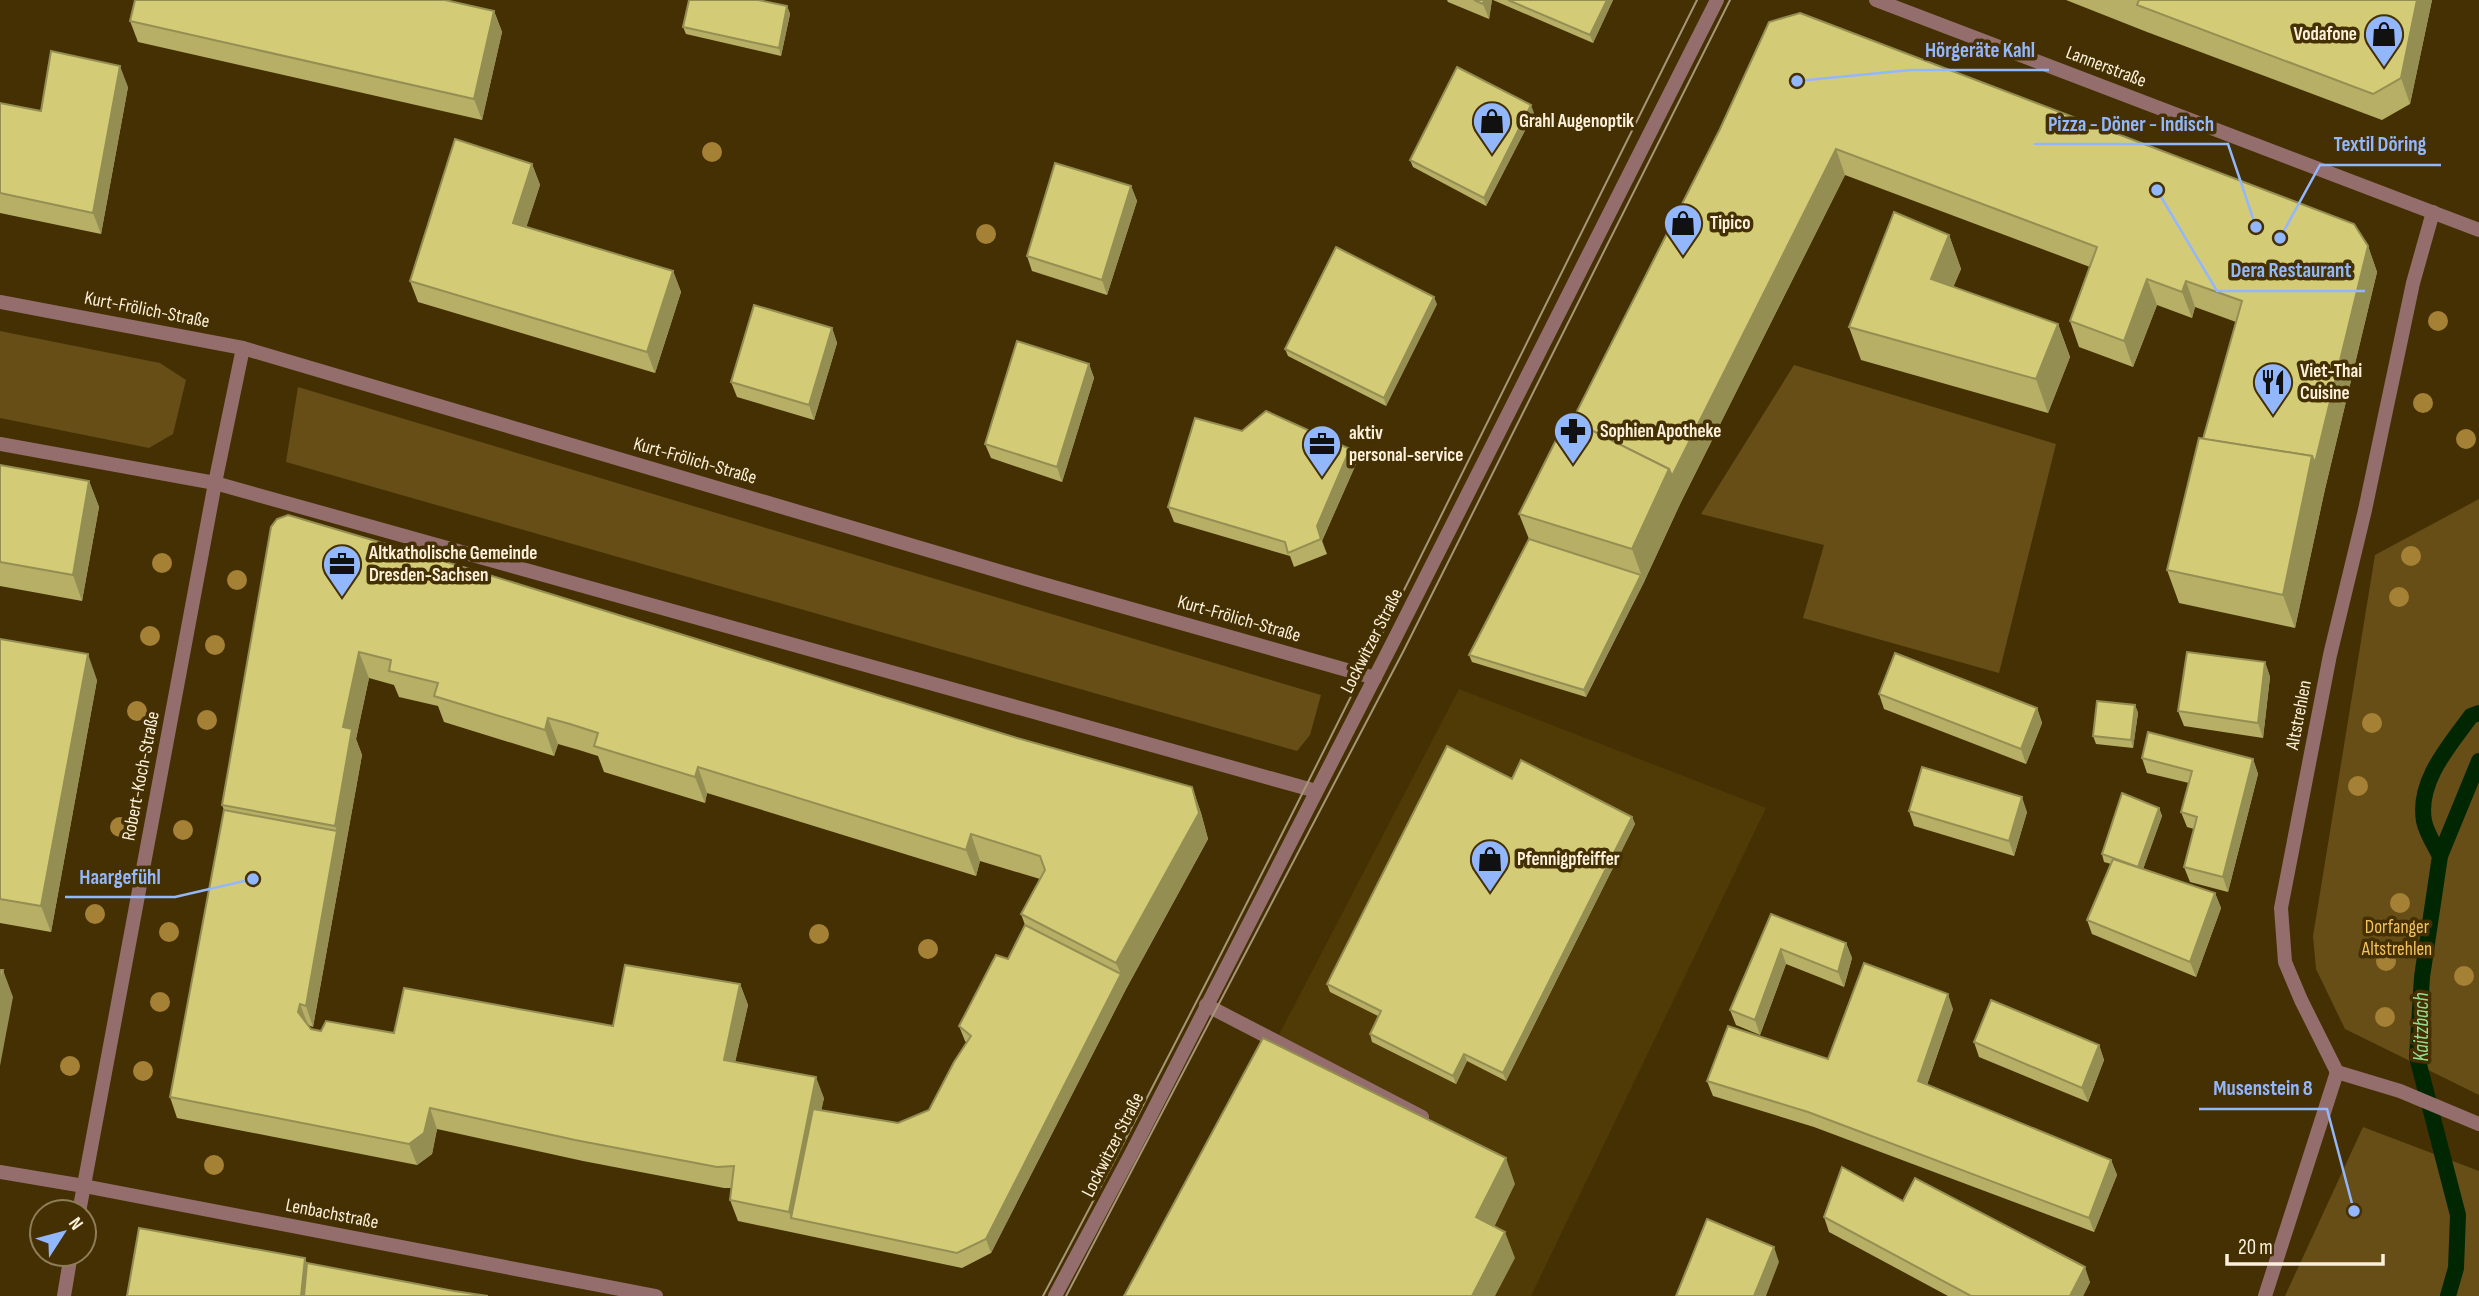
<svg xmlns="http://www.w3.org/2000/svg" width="2479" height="1296" viewBox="0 0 2479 1296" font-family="'Sofia Sans Condensed',sans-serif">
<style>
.built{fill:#503a06}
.green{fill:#674e16}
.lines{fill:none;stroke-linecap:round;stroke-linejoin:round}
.stream{stroke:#002701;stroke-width:16}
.lane{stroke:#946e6c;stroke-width:14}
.street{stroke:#946e6c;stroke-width:14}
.tram{stroke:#a69676;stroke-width:2}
.tree{fill:#a58136}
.wall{fill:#b6af65;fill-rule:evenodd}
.shaded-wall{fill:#948e53}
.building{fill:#d4cb76;stroke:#948e53;stroke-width:2}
.labels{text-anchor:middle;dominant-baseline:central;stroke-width:7;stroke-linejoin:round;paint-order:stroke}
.poi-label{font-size:19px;font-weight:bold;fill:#fcf0da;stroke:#443003;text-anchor:start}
.street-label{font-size:19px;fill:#fcf0da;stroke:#443003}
.park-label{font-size:19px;fill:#f4c360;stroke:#443003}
.water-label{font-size:21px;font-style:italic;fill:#96df92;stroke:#443003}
.leader{fill:none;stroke:#93b7fd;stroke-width:2.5}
.callout-dot{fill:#93b7fd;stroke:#443003;stroke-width:2.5}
.callout-label{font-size:21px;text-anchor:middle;font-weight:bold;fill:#93b7fd;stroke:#443003;stroke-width:7;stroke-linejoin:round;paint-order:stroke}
</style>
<rect width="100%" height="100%" fill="#443003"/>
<polygon class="built" points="1459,689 1766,808 1531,1296 1143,1296"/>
<g class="green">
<polygon points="0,331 160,363 186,380 173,434 149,448 0,418"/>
<polygon points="1794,365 2056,444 1999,673 1803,618 1824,545 1701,514"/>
<polygon points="298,387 1321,695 1310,735 1297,751 286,462"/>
<polygon points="2479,499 2479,1095 2345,1029 2316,969 2313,936 2375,555"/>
<polygon points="2363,1127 2479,1171 2479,1296 2285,1296"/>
</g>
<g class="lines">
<g class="stream">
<path d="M2440 856C2435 846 2426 832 2424 821 2417 781 2450 745 2471 716L2479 713"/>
<polyline points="2448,1296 2456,1268 2458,1215 2417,1057 2422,977 2440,856 2479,761"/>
</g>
<polyline class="lane" points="1206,1005 1422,1117"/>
<g class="street">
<polyline points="1876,0 2479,230"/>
<polyline points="2433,212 2413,283 2365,510 2330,655 2281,908 2285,962 2301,1000 2337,1072 2400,1091 2479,1124"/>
<polyline points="0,302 243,348 1036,582 1375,678"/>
<polyline points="0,444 215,483 1316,791"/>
<polyline points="0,1172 84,1186 656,1296"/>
<polyline points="79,1212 215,483 243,348"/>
<polyline points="64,1296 71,1254"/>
<polyline points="1055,1296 1131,1154 1391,646 1717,0"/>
<polyline points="2265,1296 2337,1072"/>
</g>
<g class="tram">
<path d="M1043 1296C1270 869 1481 433 1697 0"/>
<polyline points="1066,1296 1404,650 1730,0"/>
</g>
</g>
<g class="tree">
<circle cx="712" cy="152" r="10"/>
<circle cx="986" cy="234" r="10"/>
<circle cx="2438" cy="321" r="10"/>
<circle cx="2423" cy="403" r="10"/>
<circle cx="2466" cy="439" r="10"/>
<circle cx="2411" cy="556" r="10"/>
<circle cx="162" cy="563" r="10"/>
<circle cx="237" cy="580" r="10"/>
<circle cx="2399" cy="597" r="10"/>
<circle cx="150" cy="636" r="10"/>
<circle cx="215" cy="645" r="10"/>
<circle cx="137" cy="711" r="10"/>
<circle cx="207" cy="720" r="10"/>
<circle cx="2372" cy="723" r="10"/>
<circle cx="2358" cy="786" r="10"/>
<circle cx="120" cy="827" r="10"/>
<circle cx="183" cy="830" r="10"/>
<circle cx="2400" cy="903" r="10"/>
<circle cx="95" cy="914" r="10"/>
<circle cx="169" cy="932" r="10"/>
<circle cx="819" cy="934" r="10"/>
<circle cx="928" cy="949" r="10"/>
<circle cx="2386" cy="961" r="10"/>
<circle cx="2464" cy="976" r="10"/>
<circle cx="160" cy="1002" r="10"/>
<circle cx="2385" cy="1017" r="10"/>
<circle cx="70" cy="1066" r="10"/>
<circle cx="143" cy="1071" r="10"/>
<circle cx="214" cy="1165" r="10"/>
</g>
<g class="wall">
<polygon points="1447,0 1492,0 1489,19 1448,2"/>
<polygon points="1493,0 1613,0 1593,43"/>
<polygon points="2066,0 2432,0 2410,104 2382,120 2147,32"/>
<polygon points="787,6 790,14 781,56 686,34 683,27"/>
<polygon points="494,11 502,32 482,120 138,42 130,21"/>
<polygon points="1769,22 2368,246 2377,272 2325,489 2295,628 2179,603 2167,570 2236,322 2195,307 2192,318 2157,305 2133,367 2079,347 2070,321 2090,267 1845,175 1681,502 1644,582 1586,697 1472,662 1469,655 1529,539 1519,514 1572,421 1720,129"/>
<polygon points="128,87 101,234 0,213 0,103 41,111"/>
<polygon points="1534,113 1486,206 1413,167 1410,160"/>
<polygon points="532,164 540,185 526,227 673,271 681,292 655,373 418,302 410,281"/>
<polygon points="1131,186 1137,201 1107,295 1032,271 1027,256"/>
<polygon points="1949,235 1961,269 1953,287 2058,324 2070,357 2048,413 1861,360 1849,327"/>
<polygon points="1437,304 1386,406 1288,356 1285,349"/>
<polygon points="832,328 837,343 814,420 737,397 731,382"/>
<polygon points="1089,364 1094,378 1062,482 991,458 985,444"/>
<polygon points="1242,431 1350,449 1356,464 1322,541 1327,554 1294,567 1290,556 1174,522 1168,507"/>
<polygon points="0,465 89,481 99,507 82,601 0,586"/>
<path d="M271 527 1192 787 1201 813 1208 839 1126 989 991 1253 962 1268 738 1221 730 1200 732 1188H724L583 1161 437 1129 432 1154 417 1165 177 1118 170 1097 224 810 222 805ZM369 678 394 685 399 697 438 706 444 722 554 756 558 744 579 750 598 756 604 772 705 803 707 793 976 876 980 861 1040 879 1021 914 1025 925 1008 959 959 1026 965 1041 967 1043 929 1110 898 1123 821 1110 824 1098 735 1062 748 1005 740 984 613 1026 394 1033 321 1031 311 1029 308 1025 313 1027 362 755 356 739Z"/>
<polygon points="0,639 97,680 51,932 0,923"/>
<polygon points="2265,662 2270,677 2263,738 2184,726 2178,711"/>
<polygon points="1879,694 2037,708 2042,723 2026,764 1884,709"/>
<polygon points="2135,705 2138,713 2133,748 2096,744 2093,736"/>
<polygon points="2142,758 2253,759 2258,774 2228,892 2190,882 2184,867 2194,829 2187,827 2181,812 2189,783 2147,773"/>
<polygon points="1512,779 1632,817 1635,824 1506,1081 1467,1061 1456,1084 1372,1042 1370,1034 1378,1016 1330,992 1327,984"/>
<polygon points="2159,808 2162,816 2143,869 2215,893 2221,908 2196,977 2092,934 2087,920 2111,864 2104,862 2102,854"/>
<polygon points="1909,811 2027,812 2014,856 1914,826"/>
<polygon points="1771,914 1846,943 1852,958 1844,987 1786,964 1760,1035 1736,1025 1730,1010"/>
<polygon points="1953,1009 1927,1085 2111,1160 2117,1175 2094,1232 1814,1127 1713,1096 1707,1081 1828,1059"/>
<polygon points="1974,1042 2099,1045 2104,1060 2088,1102 1979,1057"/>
<polygon points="1903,1201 2090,1282 2083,1296 1948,1296 1829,1232 1824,1217"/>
</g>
<g class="shaded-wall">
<polygon points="1484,0 1492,0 1489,19 1483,4"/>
<polygon points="1607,0 1613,0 1593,43 1590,35"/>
<polygon points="2417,0 2432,0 2410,104 2401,78"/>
<polygon points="787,6 790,14 781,56 779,48"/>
<polygon points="494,11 502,32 482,120 474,99"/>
<polygon points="120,66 128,87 101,234 93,213"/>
<polygon points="1531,105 1534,113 1486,206 1484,198"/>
<polygon points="1836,149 1845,175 1681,502 1644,582 1632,549 1669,469"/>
<polygon points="532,164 540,185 521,244 513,223"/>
<polygon points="1131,186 1137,201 1107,295 1102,280"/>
<polygon points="1949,235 1961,269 1943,312 1931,279"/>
<polygon points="2368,246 2377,272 2325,489 2295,628 2283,595 2312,456"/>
<polygon points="673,271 681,292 655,373 647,352"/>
<polygon points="2147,279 2157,305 2133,367 2124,341"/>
<polygon points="2186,281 2195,307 2192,318 2182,292"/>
<polygon points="1434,297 1437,304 1386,406 1384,398"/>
<polygon points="2058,324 2070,357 2048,413 2036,379"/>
<polygon points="832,328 837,343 814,420 809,405"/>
<polygon points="1089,364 1094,378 1062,482 1057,467"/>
<polygon points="1350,449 1356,464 1322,541 1327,554 1317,526"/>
<polygon points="89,481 99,507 82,601 73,575"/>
<polygon points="1641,575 1644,582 1586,697 1584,690"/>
<polygon points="359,652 369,678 356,739 362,755 313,1027 306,1006 337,831 335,826 343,727"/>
<polygon points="88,654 97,680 51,932 41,906"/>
<polygon points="2265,662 2270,677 2263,738 2258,723"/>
<polygon points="2135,705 2138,713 2133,748 2131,740"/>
<polygon points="2037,708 2042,723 2026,764 2021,749"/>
<polygon points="548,718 558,744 554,756 545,730"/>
<polygon points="2253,759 2258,774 2228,892 2223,877"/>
<polygon points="698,767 707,793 705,803 695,777"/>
<polygon points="1192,787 1201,813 1208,839 1126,989 991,1253 986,1239 1121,974 1116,963"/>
<polygon points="2022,797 2027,812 2014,856 2009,841"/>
<polygon points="2159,808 2162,816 2141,875 2138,867"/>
<polygon points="1632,817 1635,824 1506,1081 1503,1073"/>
<polygon points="971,834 980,861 976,876 966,850"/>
<polygon points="2215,893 2221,908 2196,977 2190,962"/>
<polygon points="1846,943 1852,958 1844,987 1838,972"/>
<polygon points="1781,949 1786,964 1760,1035 1755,1020"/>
<polygon points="3,970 13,997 0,1066 0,988"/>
<polygon points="740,984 748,1005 731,1081 724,1060"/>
<polygon points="1948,994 1953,1009 1923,1096 1918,1081"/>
<polygon points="300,1004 308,1025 298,1012"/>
<polygon points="2099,1045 2104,1060 2088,1102 2082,1088"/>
<polygon points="1464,1054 1467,1061 1456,1084 1453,1076"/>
<polygon points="816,1077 824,1098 799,1220 791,1218 789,1212"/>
<polygon points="430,1108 437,1129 432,1154 417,1165 409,1144"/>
<polygon points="1506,1158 1515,1184 1486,1244 1476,1217"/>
<polygon points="2111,1160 2117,1175 2094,1232 2089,1218"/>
<polygon points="1505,1232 1515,1258 1495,1296 1472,1296"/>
<polygon points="1774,1247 1779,1262 1766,1296 1754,1296"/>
<polygon points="305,1258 315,1284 314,1296 301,1296"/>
<polygon points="2085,1267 2090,1282 2083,1296 2070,1296"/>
</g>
<g class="building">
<polygon points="135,0 445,0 494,11 474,99 130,21"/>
<polygon points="689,0 758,0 787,6 779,48 683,27"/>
<polygon points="1474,0 1484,0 1483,4"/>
<polygon points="1508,0 1607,0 1590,35"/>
<polygon points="2139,0 2417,0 2401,78 2373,94 2137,5"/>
<polygon points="1800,13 2354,224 2368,246 2315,463 2312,456 2203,439 2242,301 2186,281 2182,292 2147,279 2124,341 2070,321 2097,247 1836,149 1672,476 1669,469 1572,421 1720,129 1769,22"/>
<polygon points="51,51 120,66 93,213 0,193 0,103 41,111"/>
<polygon points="1457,67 1531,105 1484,198 1410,160"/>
<polygon points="455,139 532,164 513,223 673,271 647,352 410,281"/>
<polygon points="1055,163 1131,186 1102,280 1027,256"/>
<polygon points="1894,212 1949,235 1931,279 2058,324 2036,379 1849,327"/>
<polygon points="1336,247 1434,297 1384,398 1285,349"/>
<polygon points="754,305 832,328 809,405 731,382"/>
<polygon points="1017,341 1089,364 1057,467 985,444"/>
<polygon points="1266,411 1350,449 1317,526 1321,539 1288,553 1285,542 1168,507 1195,418 1242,431"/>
<polygon points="1567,418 1669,469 1632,549 1519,514"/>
<polygon points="2199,438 2312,456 2283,595 2167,570"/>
<polygon points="0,465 89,481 73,575 0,562"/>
<polygon points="288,515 450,563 1017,738 1192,787 1199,813 1116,963 1021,914 1045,870 1040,856 971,834 966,850 698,767 695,777 594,746 598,733 570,724 548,718 545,730 434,696 438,683 389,671 391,660 359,652 343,727 352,729 335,826 222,805 271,527 277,519"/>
<polygon points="1529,539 1641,575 1584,690 1469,655"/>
<polygon points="0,639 88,654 41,906 0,899"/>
<polygon points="2187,652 2265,662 2258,723 2178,711"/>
<polygon points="1895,653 2037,708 2021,749 1879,694"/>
<polygon points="2097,701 2135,705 2131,740 2093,736"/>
<polygon points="2148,732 2253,759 2223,877 2184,867 2197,817 2181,812 2192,771 2142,758"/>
<polygon points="1447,746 1512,779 1521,760 1632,817 1503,1073 1464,1054 1453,1076 1370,1034 1381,1011 1327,984"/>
<polygon points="1922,767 2022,797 2009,841 1909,811"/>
<polygon points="2122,793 2159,808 2138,867 2102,854"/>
<polygon points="224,810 337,831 306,1006 300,1004 298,1012 311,1029 321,1031 326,1021 394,1033 404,988 613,1026 625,965 740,984 724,1060 816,1077 789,1212 730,1200 734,1166 717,1167 575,1140 430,1108 424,1133 409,1144 170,1097"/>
<polygon points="2113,859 2215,893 2190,962 2087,920"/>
<polygon points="1771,914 1846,943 1838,972 1781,949 1755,1020 1730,1010"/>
<polygon points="1025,925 1121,974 986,1239 957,1253 791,1218 813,1109 898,1123 929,1110 954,1062 971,1036 959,1026 996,955 1008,959"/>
<polygon points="1864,963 1948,994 1918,1081 2111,1160 2089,1218 1808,1112 1707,1081 1728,1026 1828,1059"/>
<polygon points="0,970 3,970 0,988"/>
<polygon points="1991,1000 2099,1045 2082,1088 1974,1042"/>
<polygon points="1263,1038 1506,1158 1476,1217 1505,1232 1472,1296 1124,1296"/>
<polygon points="1842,1167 1903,1201 1915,1178 2085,1267 2070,1296 1971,1296 1824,1217"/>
<polygon points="1707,1219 1774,1247 1754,1296 1676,1296"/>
<polygon points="139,1228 305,1258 301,1296 127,1296"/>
<polygon points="307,1263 454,1291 488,1296 304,1296"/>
</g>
<defs>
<g id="shop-pin" transform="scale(2.0125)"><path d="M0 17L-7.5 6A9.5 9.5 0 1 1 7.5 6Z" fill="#93b7fd" stroke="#443003"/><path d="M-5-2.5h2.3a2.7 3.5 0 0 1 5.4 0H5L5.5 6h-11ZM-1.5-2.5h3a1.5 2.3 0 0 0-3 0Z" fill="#111"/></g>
<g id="restaurant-pin" transform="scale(2.0125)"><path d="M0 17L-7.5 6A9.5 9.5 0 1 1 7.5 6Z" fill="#93b7fd" stroke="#443003"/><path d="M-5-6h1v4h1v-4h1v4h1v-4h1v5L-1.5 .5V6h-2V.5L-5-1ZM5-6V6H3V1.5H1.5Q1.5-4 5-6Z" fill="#111"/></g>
<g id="pharmacy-pin" transform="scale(2.0125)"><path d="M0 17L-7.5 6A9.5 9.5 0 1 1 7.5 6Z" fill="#93b7fd" stroke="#443003"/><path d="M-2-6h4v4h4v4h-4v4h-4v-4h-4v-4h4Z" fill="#111"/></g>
<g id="office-pin" transform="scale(2.0125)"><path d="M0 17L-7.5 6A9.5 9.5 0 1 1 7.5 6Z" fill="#93b7fd" stroke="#443003"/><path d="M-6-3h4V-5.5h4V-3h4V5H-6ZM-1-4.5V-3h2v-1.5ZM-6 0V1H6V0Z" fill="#111"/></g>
</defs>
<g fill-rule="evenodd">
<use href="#shop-pin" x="2384" y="34"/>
<use href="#shop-pin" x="1492" y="121"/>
<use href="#shop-pin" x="1683" y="223"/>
<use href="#restaurant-pin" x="2273" y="382"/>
<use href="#pharmacy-pin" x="1573" y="431"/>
<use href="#office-pin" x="1322" y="444"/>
<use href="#office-pin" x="342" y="564"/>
<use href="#shop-pin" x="1490" y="859"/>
</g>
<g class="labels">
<g class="poi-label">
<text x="2357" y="34" text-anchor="end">Vodafone</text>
<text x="1519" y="121">Grahl Augenoptik</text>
<text x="1710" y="223">Tipico</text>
<text x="2300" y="371">Viet-Thai<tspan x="2300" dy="22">Cuisine</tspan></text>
<text x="1600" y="431">Sophien Apotheke</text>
<text x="1349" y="433">aktiv<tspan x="1349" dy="22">personal-service</tspan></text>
<text x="369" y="553">Altkatholische Gemeinde<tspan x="369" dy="22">Dresden-Sachsen</tspan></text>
<text x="1517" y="859">Pfennigpfeiffer</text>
</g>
<g class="street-label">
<text transform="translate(2106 67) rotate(21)">Lannerstraße</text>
<text transform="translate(147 310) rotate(11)">Kurt-Frölich-Straße</text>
<text transform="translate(695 461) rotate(16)">Kurt-Frölich-Straße</text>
<text transform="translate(1239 619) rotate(16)">Kurt-Frölich-Straße</text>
<text transform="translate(1372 641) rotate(-63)">Lockwitzer Straße</text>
<text transform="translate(2299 715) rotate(-79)">Altstrehlen</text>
<text transform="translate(141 776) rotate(-79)">Robert-Koch-Straße</text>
<text transform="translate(1113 1145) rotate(-63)">Lockwitzer Straße</text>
<text transform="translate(332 1214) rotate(11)">Lenbachstraße</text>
</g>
<g class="park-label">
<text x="2397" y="927">Dorfanger<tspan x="2397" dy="22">Altstrehlen</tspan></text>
</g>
<g class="water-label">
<text transform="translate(2421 1027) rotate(-90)">Kaitzbach</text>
</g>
</g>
<path class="leader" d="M1797 81L1911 70H2049M2256 227L2228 144H2034M2280 238L2320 165H2441M2157 190L2217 291H2365M253 879L175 897H65M2354 1211L2327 1109H2199"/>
<g class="callout-dot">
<circle cx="1797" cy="81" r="7"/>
<circle cx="2256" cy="227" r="7"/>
<circle cx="2280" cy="238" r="7"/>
<circle cx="2157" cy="190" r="7"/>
<circle cx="253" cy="879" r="7"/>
<circle cx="2354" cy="1211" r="7"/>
</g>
<g class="callout-label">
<text x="1980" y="57">Hörgeräte Kahl</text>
<text x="2131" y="131">Pizza - Döner - Indisch</text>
<text x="2380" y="151">Textil Döring</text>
<text x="2291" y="277">Dera Restaurant</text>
<text x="120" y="884">Haargefühl</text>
<text x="2263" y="1095">Musenstein 8</text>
</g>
<g transform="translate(63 1233) rotate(54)"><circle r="33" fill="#443003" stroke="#8e7d59" stroke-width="2"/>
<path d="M0-5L12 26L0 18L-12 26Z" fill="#93b7fd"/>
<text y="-10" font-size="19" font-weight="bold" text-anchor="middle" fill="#fcf0da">N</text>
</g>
<path d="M2227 1254v10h156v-10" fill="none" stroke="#fcf0da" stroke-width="3.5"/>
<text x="2238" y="1254" font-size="21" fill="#fcf0da" stroke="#443003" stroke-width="5" paint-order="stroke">20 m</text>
</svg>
